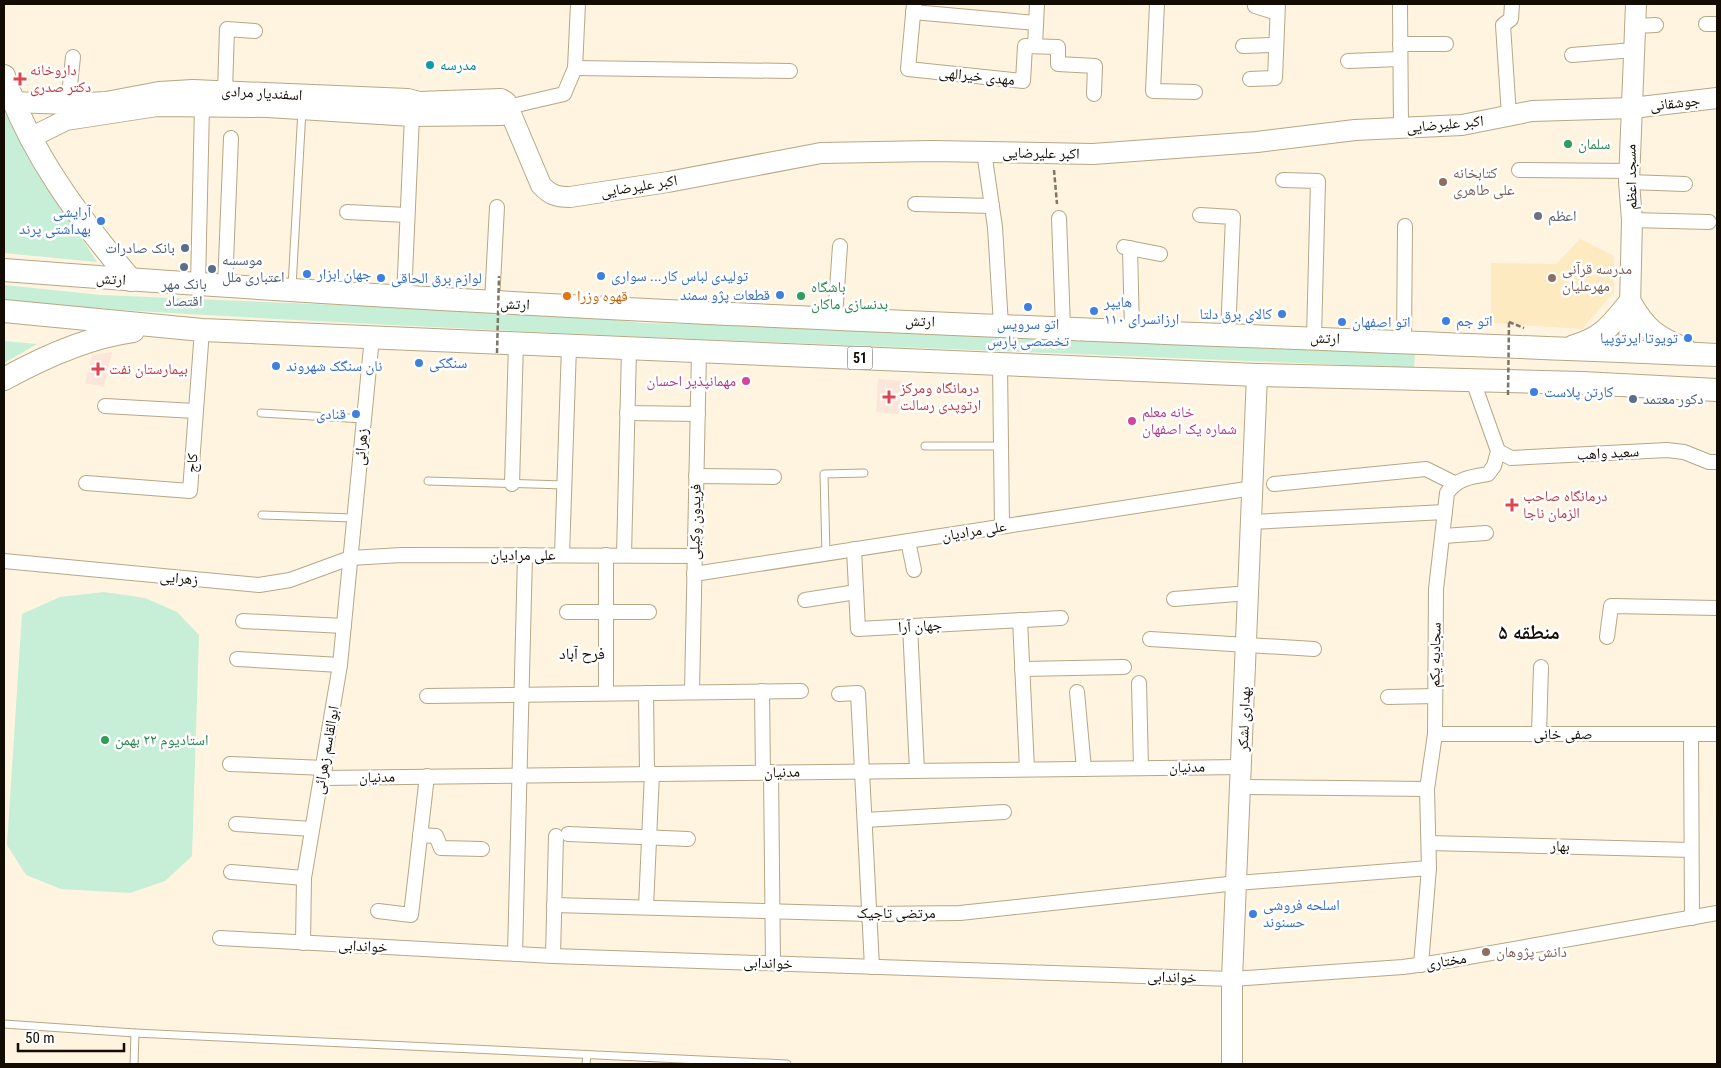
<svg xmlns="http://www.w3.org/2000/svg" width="1721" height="1068" viewBox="0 0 1721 1068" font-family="'Roboto Condensed','Noto Naskh Arabic',sans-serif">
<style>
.built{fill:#feeac0}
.medical{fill:#fce5d9}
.green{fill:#c7eed6}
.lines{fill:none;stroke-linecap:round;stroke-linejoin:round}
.lane-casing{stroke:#b6a786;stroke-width:9}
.street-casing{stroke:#b6a786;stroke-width:16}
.secondary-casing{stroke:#b6a786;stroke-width:22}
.primary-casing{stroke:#b6a786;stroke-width:24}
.path{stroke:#7d7667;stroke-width:2.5;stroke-dasharray:5 2.5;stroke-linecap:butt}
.lane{stroke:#fff;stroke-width:7}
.street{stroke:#fff;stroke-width:14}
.secondary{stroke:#fff;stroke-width:20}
.primary{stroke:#fff;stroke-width:22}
.path-bridge{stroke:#7d7667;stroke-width:2.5;stroke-dasharray:5 2.5;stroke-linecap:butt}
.culture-dot{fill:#0f9aa8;stroke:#fff;stroke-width:2}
.health-dot{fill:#e0444e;stroke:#fff;stroke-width:2}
.leisure-dot{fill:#2e9e5b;stroke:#fff;stroke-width:2}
.education-dot{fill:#8d6e63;stroke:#fff;stroke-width:2}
.worship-dot{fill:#6b7280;stroke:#fff;stroke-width:2}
.shop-dot{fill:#3f7fe0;stroke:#fff;stroke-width:2}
.service-dot{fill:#5c6f8a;stroke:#fff;stroke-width:2}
.food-dot{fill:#e8710a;stroke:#fff;stroke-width:2}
.hotel-dot{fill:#d1479c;stroke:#fff;stroke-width:2}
.labels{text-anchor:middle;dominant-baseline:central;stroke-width:5;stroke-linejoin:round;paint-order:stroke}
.shield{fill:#fff;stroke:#59554f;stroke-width:1}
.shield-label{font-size:14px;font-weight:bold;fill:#120c03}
.culture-label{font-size:15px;fill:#0d838f;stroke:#fff;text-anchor:start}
.health-label{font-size:15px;fill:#be3a42;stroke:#fff;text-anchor:start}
.street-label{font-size:15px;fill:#120c03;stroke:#fff}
.leisure-label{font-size:15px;fill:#27864d;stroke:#fff;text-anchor:start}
.education-label{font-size:15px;fill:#785e54;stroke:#fff;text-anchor:start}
.shop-label{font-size:15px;fill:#366cbe;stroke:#fff;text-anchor:start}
.worship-label{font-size:15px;fill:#5b616d;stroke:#fff;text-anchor:start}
.service-label{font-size:15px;fill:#4e5e75;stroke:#fff;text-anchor:start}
.food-label{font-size:15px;fill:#c56008;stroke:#fff;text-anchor:start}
.hotel-label{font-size:15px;fill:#b23c85;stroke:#fff;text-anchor:end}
.neighbourhood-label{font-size:16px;fill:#120c03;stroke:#fff}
.district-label{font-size:20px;font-weight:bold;fill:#120c03;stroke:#fff}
</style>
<rect width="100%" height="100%" fill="#fef4df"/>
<polygon class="built" points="1580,239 1614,256 1614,292 1582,329 1491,323 1491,263 1556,264"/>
<g class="medical">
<polygon points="112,352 104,387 85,383 92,355"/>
<polygon points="878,379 902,381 899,414 876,412"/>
</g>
<g class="green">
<path d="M4 108C17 134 33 157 48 182 64 209 79 235 97 262L4 253Z"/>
<path d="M4 285 101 295 573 315 642 323 844 327 1221 347 1415 354 1414 368C944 347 473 335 4 302Z"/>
<polygon points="4,341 37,344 4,363"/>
<polygon points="104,592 145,598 177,612 199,635 192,856 165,881 130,893 61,889 26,875 7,845 22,614 60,597"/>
</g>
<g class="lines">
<g class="lane-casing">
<g id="lane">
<polyline points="292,286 302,110"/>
<polyline points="261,413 364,419"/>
<polyline points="925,446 1001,446"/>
<polyline points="428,481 564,485"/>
<polyline points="262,515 354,518"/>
<polyline points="826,554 824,474 864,473"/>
<polyline points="4,1024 135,1033 787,1064"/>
<polyline points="134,1064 135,1033"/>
<polyline points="586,1064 587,1055"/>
</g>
</g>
<g class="street-casing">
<g id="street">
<polyline points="914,4 908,69 1023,81 1025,46 1058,47 1058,64 1095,66 1094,94"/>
<polyline points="1157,4 1153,91 1195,92"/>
<polyline points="1400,4 1401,128"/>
<polyline points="1255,6 1277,13"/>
<polyline points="913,12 1036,23"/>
<polyline points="1706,24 1717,24"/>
<polyline points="1635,26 1656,25"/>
<polyline points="1400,44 1446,44"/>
<polyline points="1035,46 1037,4"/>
<polyline points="1243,46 1276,45"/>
<polyline points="1572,55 1634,50"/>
<polyline points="1348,61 1400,59"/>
<polyline points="575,68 790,71"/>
<polyline points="1250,79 1275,78 1278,4"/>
<polyline points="225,91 227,29 255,31"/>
<polyline points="68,104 73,57"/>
<polyline points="508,107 564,94 575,68 578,4"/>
<polyline points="1509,116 1503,25 1511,19 1512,4"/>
<polyline points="984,152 995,227 1001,325"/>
<polyline points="1519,170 1630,171"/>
<polyline points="1283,180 1318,181 1314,338"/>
<polyline points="1629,182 1685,184"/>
<polyline points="915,204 992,206"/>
<polyline points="347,212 407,215"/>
<polyline points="1200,215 1233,217 1228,334"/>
<polyline points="1059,218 1063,327"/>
<polyline points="1632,220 1709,222"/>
<polyline points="1124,247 1160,254"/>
<polyline points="1130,248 1132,330"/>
<polyline points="198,285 202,106"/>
<polyline points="225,287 231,138"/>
<polyline points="404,297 412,116"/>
<polyline points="492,302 497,207"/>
<polyline points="835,317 840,246"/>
<polyline points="1404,342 1405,226"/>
<polyline points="1000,364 1002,526"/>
<polyline points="105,406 195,411"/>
<polyline points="627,413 698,414"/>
<polyline points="1498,451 1511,458 1667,450 1684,452 1709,462 1717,462"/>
<polyline points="696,476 774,477"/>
<polyline points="86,483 190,491 202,330"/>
<polyline points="512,484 516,343"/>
<polyline points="1274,484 1426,469 1454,483"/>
<polyline points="1251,522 1445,512"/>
<polyline points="1443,536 1486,533"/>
<polyline points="908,541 914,570"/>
<polyline points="854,549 858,629 1061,618"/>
<polyline points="562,555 569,346"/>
<polyline points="624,555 629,350"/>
<polyline points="4,561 259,585 290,580 350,558 402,555 695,556"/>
<polyline points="694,574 1253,488"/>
<polyline points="1174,599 1249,593"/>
<polyline points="805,600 856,592"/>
<polyline points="567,612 649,612"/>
<polyline points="1020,620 1027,769"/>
<polyline points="243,621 344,626"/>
<polyline points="910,626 917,770"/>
<polyline points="1607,637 1611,606 1717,608"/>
<polyline points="1150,639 1314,649"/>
<polyline points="237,659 340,665"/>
<polyline points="1022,669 1124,667"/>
<polyline points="1139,683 1141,768"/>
<polyline points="762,691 763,772"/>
<polyline points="692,692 699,351"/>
<polyline points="1077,692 1084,769"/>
<polyline points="606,693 606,555"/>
<polyline points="646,693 647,773"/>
<polyline points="839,694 858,693 872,967"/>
<polyline points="427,696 801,691"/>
<polyline points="1388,697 1435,696"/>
<polyline points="1435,734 1691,734"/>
<polyline points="1539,734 1541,667"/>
<polyline points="230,764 325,768"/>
<polyline points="771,772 773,963"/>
<polyline points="323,778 1242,767"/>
<polyline points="1241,787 1427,789"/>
<polyline points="865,820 1004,812"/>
<polyline points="236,824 312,829"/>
<polyline points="568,834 688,839"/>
<polyline points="420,835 436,836 441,848 482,849"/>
<polyline points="1429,843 1690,850"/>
<polyline points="231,872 304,878"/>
<polyline points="554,905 869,914 960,913 1237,883 1429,868"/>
<polyline points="646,907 652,773"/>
<polyline points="378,911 411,915 427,776"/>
<polyline points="1692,918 1691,734 1717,734"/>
<polyline points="220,938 553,956 1232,979 1403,967 1446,961 1717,913"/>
<polyline points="303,943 304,878 340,665 372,337"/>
<polyline points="515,954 525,555"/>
<polyline points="553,956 556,836"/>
<path d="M1421 965 1429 868 1427 789 1435 734 1436 589 1447 493C1458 478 1470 477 1488 474L1494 466 1498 451 1473 381"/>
</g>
</g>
<g class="secondary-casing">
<g id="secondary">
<polyline points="12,102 68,104 106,102 159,92 193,90 408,99 419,102 501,99 506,102 508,107 507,112 502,115 412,116 268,107 157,106 66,120 30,138"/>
<path d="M508 107 541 185C550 195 557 197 570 197L668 182 821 153 932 151 1093 154 1257 142 1355 130 1462 125 1532 111 1632 108 1717 98"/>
<polyline points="1629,351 1632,220 1629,182 1636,4"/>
<polyline points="1232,1064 1232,979 1257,375"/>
</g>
</g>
<g class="primary-casing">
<g id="primary">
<path d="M4 76C30 153 79 218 131 280"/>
<path d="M4 270C574 314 1146 331 1717 355"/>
<polyline points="4,311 202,330 1257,375 1582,383 1717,390"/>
<path d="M1574 346C1603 338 1612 324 1630 302 1645 329 1657 338 1685 349"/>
<path d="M4 379C44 357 88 337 133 331"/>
</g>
</g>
<g class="path">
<polyline points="1054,170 1057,204"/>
<polyline points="1509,322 1524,328"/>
</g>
<use href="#lane" class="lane"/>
<use href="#street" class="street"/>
<use href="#secondary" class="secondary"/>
<use href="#primary" class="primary"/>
<g class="path-bridge">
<polyline points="497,353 499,276"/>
<polyline points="1508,395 1509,322"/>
</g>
</g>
<circle class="culture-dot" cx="430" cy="65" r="5"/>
<g class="health-dot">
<path d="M17.5 71.5h5v5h5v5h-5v5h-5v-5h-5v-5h5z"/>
<path d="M95.5 361.5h5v5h5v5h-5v5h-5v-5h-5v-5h5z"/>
<path d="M886.5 389.5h5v5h5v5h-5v5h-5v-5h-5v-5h5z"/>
<path d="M1509.5 497.5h5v5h5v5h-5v5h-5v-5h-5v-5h5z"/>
</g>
<g class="leisure-dot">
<circle cx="1568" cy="144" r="5"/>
<circle cx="801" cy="296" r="5"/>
<circle cx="105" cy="740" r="5"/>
</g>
<g class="education-dot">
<circle cx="1443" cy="182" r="5"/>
<circle cx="1552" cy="278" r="5"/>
<circle cx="1486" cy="952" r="5"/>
</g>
<circle class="worship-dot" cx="1538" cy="216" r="5"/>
<g class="shop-dot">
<circle cx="101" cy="221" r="5"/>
<circle cx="307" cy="274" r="5"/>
<circle cx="601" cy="276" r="5"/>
<circle cx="381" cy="278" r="5"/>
<circle cx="780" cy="295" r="5"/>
<circle cx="1028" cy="307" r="5"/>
<circle cx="1094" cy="311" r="5"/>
<circle cx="1282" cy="314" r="5"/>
<circle cx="1446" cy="321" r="5"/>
<circle cx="1342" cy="322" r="5"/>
<circle cx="1688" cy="338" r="5"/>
<circle cx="419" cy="363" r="5"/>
<circle cx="276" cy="366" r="5"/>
<circle cx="1534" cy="392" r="5"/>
<circle cx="356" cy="414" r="5"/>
<circle cx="1253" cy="914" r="5"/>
</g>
<g class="service-dot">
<circle cx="185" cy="248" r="5"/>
<circle cx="184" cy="267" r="5"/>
<circle cx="212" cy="269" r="5"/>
<circle cx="1633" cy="399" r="5"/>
</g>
<circle class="food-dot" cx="567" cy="296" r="5"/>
<g class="hotel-dot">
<circle cx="746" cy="381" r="5"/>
<circle cx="1132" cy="421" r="5"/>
</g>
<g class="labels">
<rect class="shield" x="847.5" y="346.5" width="25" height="23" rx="4"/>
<g class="shield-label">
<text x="860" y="358">51</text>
</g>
<g class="culture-label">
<text x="440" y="65">مدرسه</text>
</g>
<g class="health-label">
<text x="30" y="70">داروخانه<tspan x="30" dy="17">دکتر صدری</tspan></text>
<text x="109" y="369">بیمارستان نفت</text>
<text x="900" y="388">درمانگاه ومرکز<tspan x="900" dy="17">ارتوپدی رسالت</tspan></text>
<text x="1523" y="496">درمانگاه صاحب<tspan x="1523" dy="17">الزمان ناجا</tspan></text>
</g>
<g class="street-label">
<text transform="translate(977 76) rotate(6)">مهدی خیرالهی</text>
<text transform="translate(262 93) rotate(3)">اسفندیار مرادی</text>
<text transform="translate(1675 103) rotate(-6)">جوشقانی</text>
<text transform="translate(1445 124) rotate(-5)">اکبر علیرضایی</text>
<text transform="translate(1041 153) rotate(1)">اکبر علیرضایی</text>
<text transform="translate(1631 177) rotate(-91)">مسجد اعظم</text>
<text transform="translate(639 186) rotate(-9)">اکبر علیرضایی</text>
<text transform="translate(111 279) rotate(4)">ارتش</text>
<text transform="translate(515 304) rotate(3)">ارتش</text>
<text transform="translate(920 321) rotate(2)">ارتش</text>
<text transform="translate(1325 338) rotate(2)">ارتش</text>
<text transform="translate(361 447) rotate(-85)">زهرائی</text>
<text transform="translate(1608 453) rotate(-3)">سعید واهب</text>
<text transform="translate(192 463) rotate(-87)">کاج</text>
<text transform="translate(695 522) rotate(-89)">فریدون وکیلی</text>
<text transform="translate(974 531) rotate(-9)">علی مرادیان</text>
<text x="523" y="555">علی مرادیان</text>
<text transform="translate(179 578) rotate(5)">زهرایی</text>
<text transform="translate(920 626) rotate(-3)">جهان آرا</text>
<text transform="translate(1435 655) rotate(-89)">سجادیه یکم</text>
<text transform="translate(1244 719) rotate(-88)">بهداری لشکر</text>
<text x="1563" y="734">صفی خانی</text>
<text transform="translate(326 750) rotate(-80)">ابوالقاسم زهرائی</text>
<text transform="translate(1187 767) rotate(-1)">مدنیان</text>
<text transform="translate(782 772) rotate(-1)">مدنیان</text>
<text transform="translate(377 777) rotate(-1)">مدنیان</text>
<text transform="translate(1560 846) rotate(1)">بهار</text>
<text x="896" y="913">مرتضی تاجیک</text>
<text transform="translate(363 946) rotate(3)">خواندابی</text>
<text transform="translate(1446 961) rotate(-9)">مختاری</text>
<text transform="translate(768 963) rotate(2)">خواندابی</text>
<text transform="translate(1172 977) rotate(2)">خواندابی</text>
</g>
<g class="leisure-label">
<text x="1578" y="144">سلمان</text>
<text x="811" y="287">باشگاه<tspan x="811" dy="17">بدنسازی ماکان</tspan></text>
<text x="115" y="740">استادیوم ۲۲ بهمن</text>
</g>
<g class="education-label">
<text x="1453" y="173">کتابخانه<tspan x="1453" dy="17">علی طاهری</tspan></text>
<text x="1562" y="269">مدرسه قرآنی<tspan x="1562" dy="17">مهرعلیان</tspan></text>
<text x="1496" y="952">دانش پژوهان</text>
</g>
<g class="shop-label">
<text x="91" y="212" text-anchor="end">آرایشی<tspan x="91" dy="17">بهداشتی پرند</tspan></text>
<text x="317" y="274">جهان ابزار</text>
<text x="611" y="276">تولیدی لباس کار... سواری</text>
<text x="391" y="278">لوازم برق الحاقی</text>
<text x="770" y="295" text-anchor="end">قطعات پژو سمند</text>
<text x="1104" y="302">هایپر<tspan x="1104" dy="17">ارزانسرای ۱۱۰</tspan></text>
<text x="1272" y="314" text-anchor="end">کالای برق دلتا</text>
<text x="1456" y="321">اتو جم</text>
<text x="1352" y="322">اتو اصفهان</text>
<text x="1028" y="324" text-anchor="middle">اتو سرویس<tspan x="1028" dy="17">تخصصی پارس</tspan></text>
<text x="1678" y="338" text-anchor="end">تویوتا ایرتوپیا</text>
<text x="429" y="363">سنگکی</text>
<text x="286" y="366">نان سنگک شهروند</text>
<text x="1544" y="392">کارتن پلاست</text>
<text x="346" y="414" text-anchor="end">قنادی</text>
<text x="1263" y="905">اسلحه فروشی<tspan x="1263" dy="17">حسنوند</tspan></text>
</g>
<g class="worship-label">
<text x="1548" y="216">اعظم</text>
</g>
<g class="service-label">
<text x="175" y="248" text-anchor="end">بانک صادرات</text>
<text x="222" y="260">موسسه<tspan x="222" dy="17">اعتباری ملل</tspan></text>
<text x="184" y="284" text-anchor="middle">بانک مهر<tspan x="184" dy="17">اقتصاد</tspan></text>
<text x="1643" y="399">دکور معتمد</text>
</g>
<g class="food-label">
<text x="577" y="296">قهوه وزرا</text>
</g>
<g class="hotel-label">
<text x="736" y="381">مهمانپذیر احسان</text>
<text x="1142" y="412" text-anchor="start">خانه معلم<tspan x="1142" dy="17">شماره یک اصفهان</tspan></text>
</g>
<g class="neighbourhood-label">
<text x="582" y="653">فرح آباد</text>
</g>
<g class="district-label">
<text x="1529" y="632">منطقه ۵</text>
</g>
</g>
<rect width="1721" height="1068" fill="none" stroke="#120c03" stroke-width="10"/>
<path d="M18 1043v8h106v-8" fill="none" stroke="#120c03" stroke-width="2.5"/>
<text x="25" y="1043" font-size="15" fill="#120c03" stroke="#ffffff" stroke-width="4" paint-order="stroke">50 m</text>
</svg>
